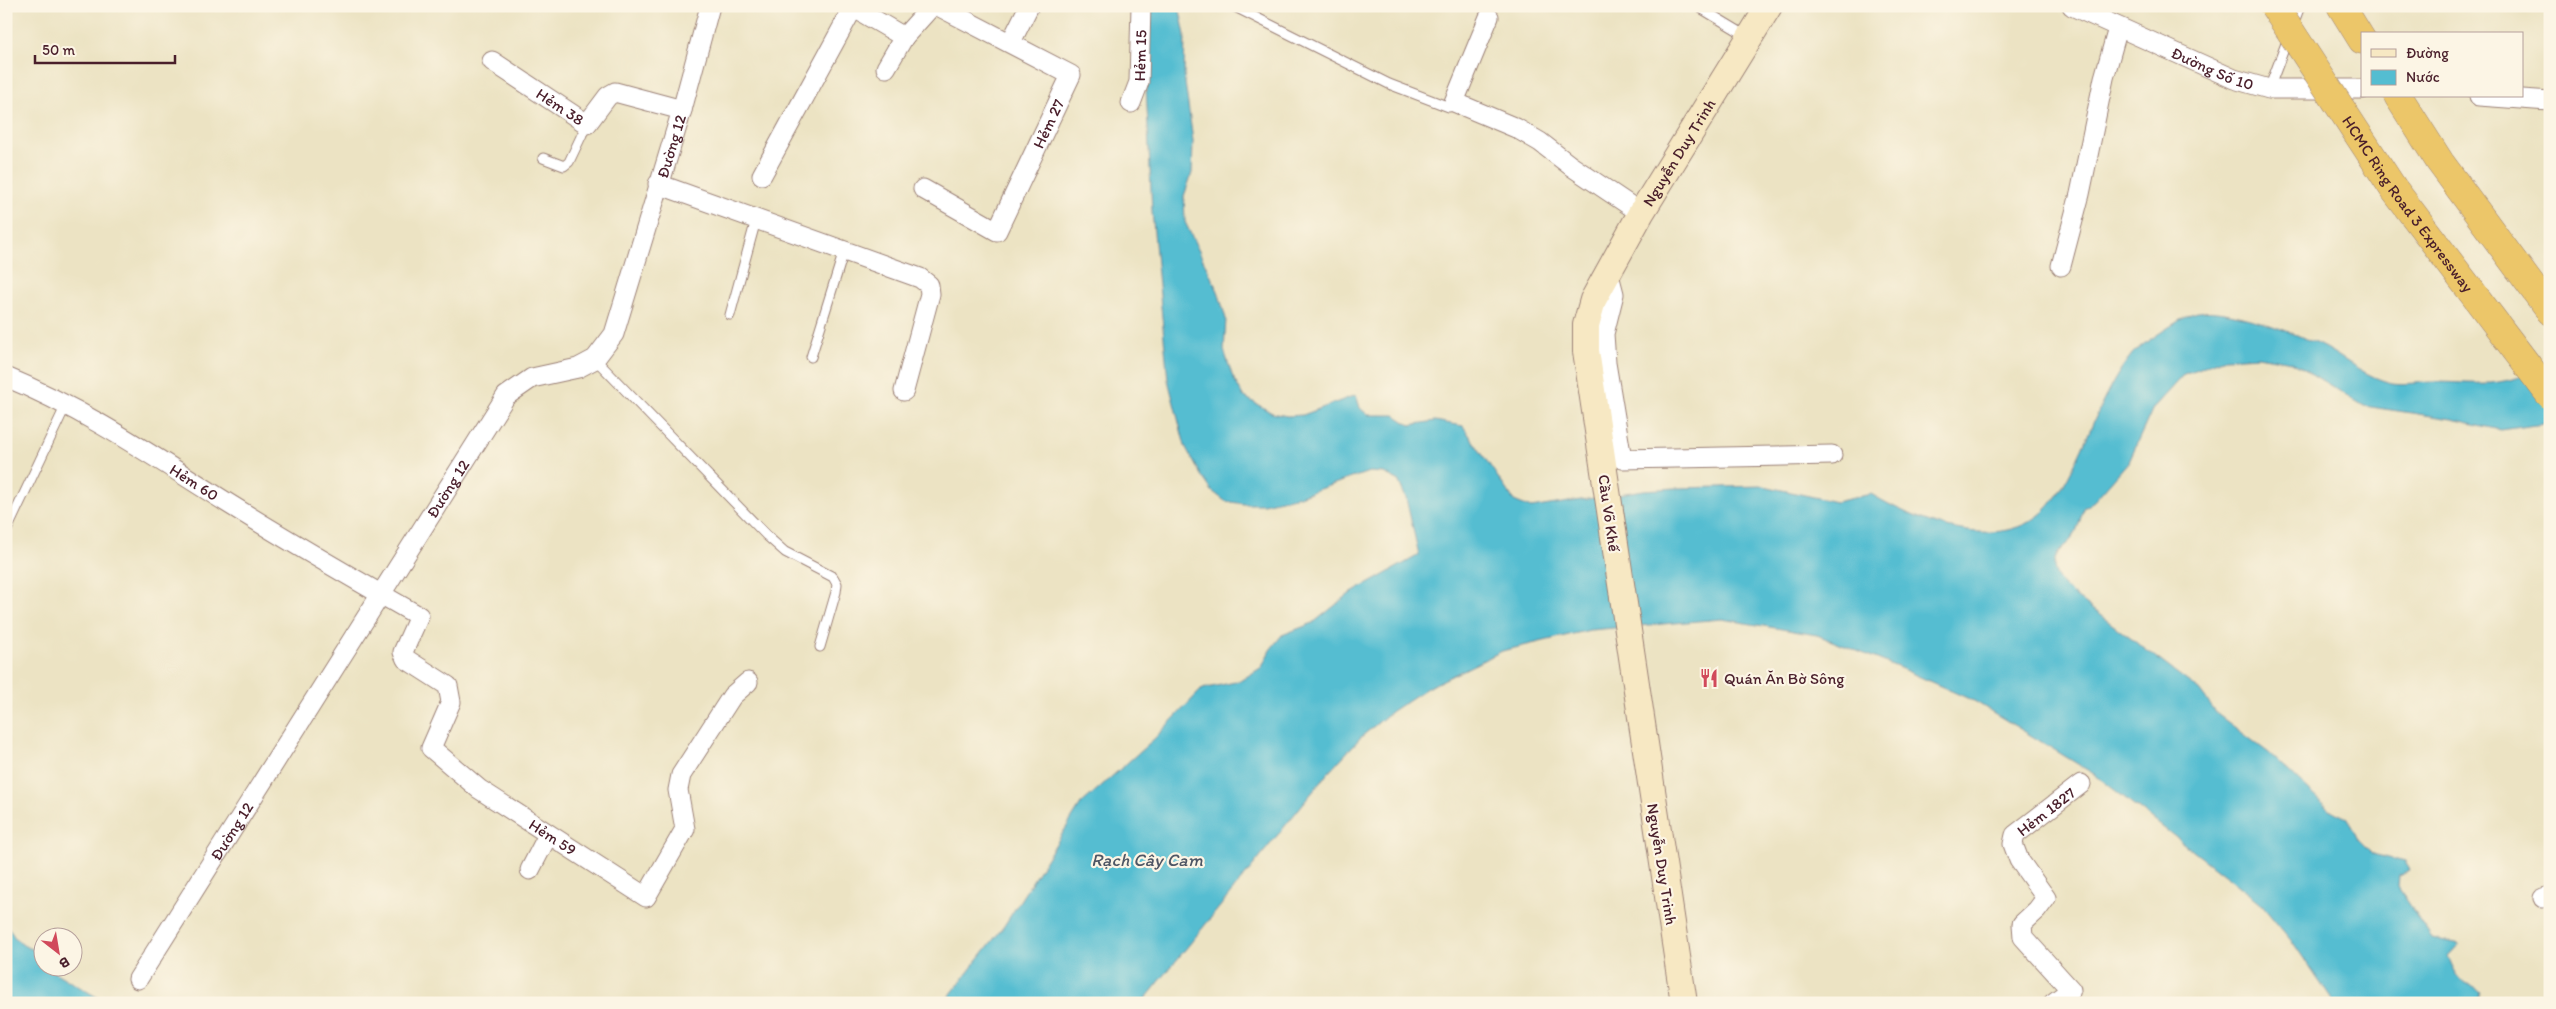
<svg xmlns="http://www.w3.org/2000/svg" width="2556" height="1009" viewBox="0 0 2556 1009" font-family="Itim,sans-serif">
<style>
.water{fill:#54bdd1;stroke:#4f6e7e}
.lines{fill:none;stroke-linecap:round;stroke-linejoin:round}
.service-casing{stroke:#9b8177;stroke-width:11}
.minor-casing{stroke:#9b8177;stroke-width:21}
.secondary-casing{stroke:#9b8177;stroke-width:28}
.motorway-casing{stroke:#9b8177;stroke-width:29}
.service{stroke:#fff;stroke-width:9}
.minor{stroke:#fff;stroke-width:19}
.secondary{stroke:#f7e8c3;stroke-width:26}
.motorway{stroke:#ecc669;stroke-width:28}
.motorway-bridge-casing{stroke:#9b8177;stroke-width:29;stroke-linecap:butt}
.motorway-bridge{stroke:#ecc669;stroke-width:28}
.labels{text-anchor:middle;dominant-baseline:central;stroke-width:4.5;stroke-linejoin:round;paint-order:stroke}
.street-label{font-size:16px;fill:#4a1f2b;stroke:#fcf5e5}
.poi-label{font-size:16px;fill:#4a1f2b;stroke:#fcf5e5;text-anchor:start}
.water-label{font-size:18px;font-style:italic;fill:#4e5665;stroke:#fcf5e5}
</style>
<rect width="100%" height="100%" fill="#fcf5e5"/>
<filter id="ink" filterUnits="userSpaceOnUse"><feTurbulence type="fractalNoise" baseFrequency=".02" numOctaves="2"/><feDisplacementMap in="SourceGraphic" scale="10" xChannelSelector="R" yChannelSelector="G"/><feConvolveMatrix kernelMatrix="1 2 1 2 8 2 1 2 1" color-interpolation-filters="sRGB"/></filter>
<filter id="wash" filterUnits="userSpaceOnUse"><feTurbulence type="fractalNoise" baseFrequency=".0096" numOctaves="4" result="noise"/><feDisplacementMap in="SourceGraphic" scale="20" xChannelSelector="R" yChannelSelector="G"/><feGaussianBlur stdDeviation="1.12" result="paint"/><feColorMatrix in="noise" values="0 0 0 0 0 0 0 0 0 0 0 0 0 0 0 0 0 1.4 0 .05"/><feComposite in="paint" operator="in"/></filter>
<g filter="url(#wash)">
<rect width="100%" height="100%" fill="#ece3c3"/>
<g class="water">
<path d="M1149 6H1179L1185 35 1184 75 1193 141 1192 173 1184 196 1185 222 1218 291 1226 319 1224 350 1232 375 1243 396 1272 413 1287 416 1303 415 1356 395 1360 408 1368 415H1395L1410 425 1435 421 1463 426 1514 501 1531 508 1644 490 1676 488 1764 486 1836 502 1871 494C1924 526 2016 561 2058 494 2087 449 2099 394 2133 353 2139 346 2182 318 2191 314 2218 302 2302 335 2327 349 2348 361 2368 378 2392 383 2405 385 2421 382 2433 382 2452 382 2472 384 2491 383 2511 381 2531 374 2550 367V423L2501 430 2452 419 2364 406 2292 362 2258 356 2225 358 2184 374 2153 408 2129 461 2094 501 2083 508C2081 519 2078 528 2073 537 2069 543 2063 546 2059 551 2047 569 2059 582 2072 594L2199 690 2217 714 2269 753 2329 809 2348 818 2358 840 2372 854 2405 862 2410 870 2399 875 2398 887 2432 938 2459 944 2448 956C2452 966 2457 978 2466 983 2472 986 2475 987 2480 992L2478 1003H2334L2294 944 2259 902 2094 774 1976 702 1900 668 1817 635 1722 619 1590 630 1502 651 1427 688 1392 711 1361 737 1327 774 1142 1003H944L1004 926 1081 804 1154 739 1202 689 1240 681 1262 667 1270 650 1282 635 1313 623 1348 595 1419 555 1406 498 1398 480 1384 473 1369 472 1299 496 1263 504H1244L1225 501 1212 491 1201 475 1185 446 1168 380 1152 211 1146 86Z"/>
<path d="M6 922C14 940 23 949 42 951V966L53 967 54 972 107 1003H6Z"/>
</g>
</g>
<g filter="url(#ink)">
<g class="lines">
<g class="service-casing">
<g id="service">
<polyline points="1233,6 1389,84 1449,107 1454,102"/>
<polyline points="1697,6 1747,36"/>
<polyline points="2293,25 2300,6"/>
<polyline points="2269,89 2288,38"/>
<polyline points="543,158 564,166 569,162 587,124"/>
<polyline points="730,315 756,220"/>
<polyline points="811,357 844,251"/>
<polyline points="595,359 767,536 785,552 833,577 837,584 836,592 820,647"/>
<polyline points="6,532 66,405"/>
</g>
</g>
<g class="minor-casing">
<g id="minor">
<polyline points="851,6 904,37 932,6"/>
<path id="s1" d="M2072 6 2234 79 2269 89H2362"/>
<polyline points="1489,17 1454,102 1516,128 1540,142 1571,166 1641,213"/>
<polyline points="1011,42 1029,6"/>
<path id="s2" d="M492 61 587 124 608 96 615 92 682 110"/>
<polyline points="886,68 904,37"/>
<polyline points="2479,96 2550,101"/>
<path id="s3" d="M1131 103 1139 82 1141 6"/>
<polyline points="762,175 853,8"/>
<polyline points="658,184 920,278 929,285 930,294 904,391"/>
<path id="s4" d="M923 189 997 231 1071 75 938 6"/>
<polyline points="2061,266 2080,194 2104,78 2118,28"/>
<polyline points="1608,271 1614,294 1604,334 1606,363 1622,459 1832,455"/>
<path id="s5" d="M6 377C86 410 154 457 226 502 290 542 354 579 419 616L403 652 406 659 448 686 451 702 431 748 479 789 646 897 685 829 678 790 681 775 732 696 748 682"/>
<polyline points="530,870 548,835"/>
<polyline points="2543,898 2550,896"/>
<path id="s6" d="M138 979 506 396 532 378 578 368 595 359 614 334 682 110 710 6"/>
<path id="s7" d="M2053 1003 2071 990 2023 937 2022 924 2037 910 2046 898 2019 860 2013 844 2015 835 2081 784"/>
</g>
</g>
<g class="secondary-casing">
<g id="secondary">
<path id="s8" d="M1684 1003 1586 351V325L1593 300 1641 213 1769 6"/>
</g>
</g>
<g class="motorway-casing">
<g id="motorway">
<polyline points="2341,6 2362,40"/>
<polyline points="2398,96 2440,162 2550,311"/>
</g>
</g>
<use href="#service" class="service"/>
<use href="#minor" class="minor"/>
<use href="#secondary" class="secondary"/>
<use href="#motorway" class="motorway"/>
<g class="motorway-bridge-casing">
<g id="motorway-bridge">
<path id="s9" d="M2274 6 2393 188 2550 395"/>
</g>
</g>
<use href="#motorway-bridge" class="motorway-bridge"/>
</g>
</g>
<defs>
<g id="restaurant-bare" transform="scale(1.5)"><path d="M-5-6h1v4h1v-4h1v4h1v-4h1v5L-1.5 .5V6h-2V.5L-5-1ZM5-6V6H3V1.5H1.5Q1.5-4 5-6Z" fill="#d1495b" stroke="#fcf5e5" stroke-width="2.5" paint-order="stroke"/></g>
</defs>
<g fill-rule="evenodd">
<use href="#restaurant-bare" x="1709" y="678"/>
</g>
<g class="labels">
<g class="street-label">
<text stroke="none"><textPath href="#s3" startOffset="49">Hẻm 15</textPath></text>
<text stroke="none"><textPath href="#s1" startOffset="154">Đường Số 10</textPath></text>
<text stroke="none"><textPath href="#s2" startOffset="82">Hẻm 38</textPath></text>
<text stroke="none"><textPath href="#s4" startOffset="204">Hẻm 27</textPath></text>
<text stroke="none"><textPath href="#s6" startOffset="1015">Đường 12</textPath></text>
<text stroke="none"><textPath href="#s8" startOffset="882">Nguyễn Duy Trinh</textPath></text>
<text stroke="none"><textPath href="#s9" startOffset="239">HCMC Ring Road 3 Expressway</textPath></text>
<text stroke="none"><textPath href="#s5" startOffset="216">Hẻm 60</textPath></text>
<text stroke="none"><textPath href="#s6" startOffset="580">Đường 12</textPath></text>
<text transform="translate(1609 513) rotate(82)">Cầu Võ Khế</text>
<text stroke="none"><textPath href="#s7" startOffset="254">Hẻm 1827</textPath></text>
<text stroke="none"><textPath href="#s6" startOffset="175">Đường 12</textPath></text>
<text stroke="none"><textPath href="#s5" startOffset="792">Hẻm 59</textPath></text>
<text transform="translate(1662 864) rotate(81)">Nguyễn Duy Trinh</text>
</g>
<g class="poi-label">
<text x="1724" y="678">Quán Ăn Bờ Sông</text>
</g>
<g class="water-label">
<text x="1147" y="860">Rạch Cây Cam</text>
</g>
</g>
<rect width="2556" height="1009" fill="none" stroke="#fcf5e5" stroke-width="25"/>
<rect x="2361" y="32" width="162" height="65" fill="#fcf5e5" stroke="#b59f9b"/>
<rect x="2371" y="49" width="25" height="8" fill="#f7e8c3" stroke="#b59f9b"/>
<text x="2406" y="58" font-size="15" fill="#4a1f2b">Đường</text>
<rect x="2371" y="70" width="25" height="15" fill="#54bdd1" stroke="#b59f9b"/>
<text x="2406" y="82" font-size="15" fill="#4a1f2b">Nước</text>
<g transform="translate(58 952) rotate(149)"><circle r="24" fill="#fcf5e5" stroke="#b59f9b"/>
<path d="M0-4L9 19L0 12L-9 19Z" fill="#d1495b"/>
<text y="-8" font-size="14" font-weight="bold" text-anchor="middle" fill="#4a1f2b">B</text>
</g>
<path d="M35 55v8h140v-8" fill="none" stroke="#4a1f2b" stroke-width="2.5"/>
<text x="42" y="55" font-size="15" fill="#4a1f2b" stroke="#fcf5e5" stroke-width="4" paint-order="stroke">50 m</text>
</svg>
